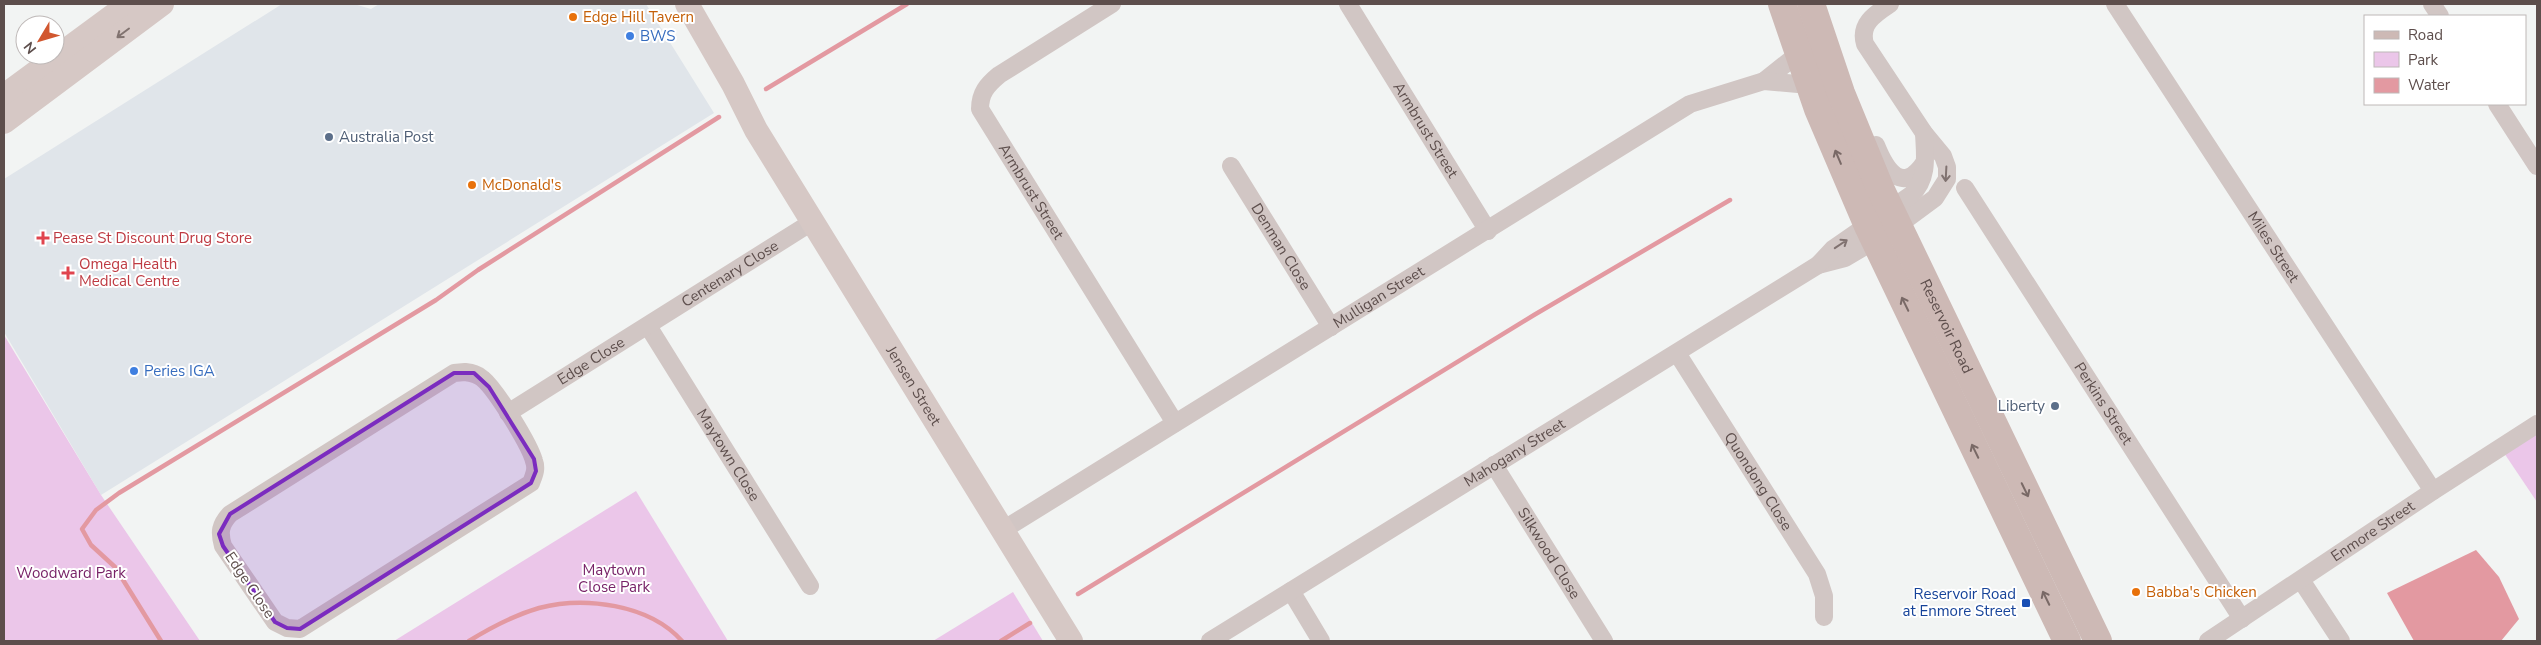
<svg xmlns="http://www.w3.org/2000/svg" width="2541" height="645" viewBox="0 0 2541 645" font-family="'Nunito Sans',sans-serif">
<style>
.commercial{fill:#e0e5ea}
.green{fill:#ebc6e9}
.water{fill:#e399a1}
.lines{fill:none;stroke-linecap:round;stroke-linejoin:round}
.stream{stroke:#e399a1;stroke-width:4.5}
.street{stroke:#d1c6c4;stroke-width:18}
.secondary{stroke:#d6c8c5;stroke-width:24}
.primary{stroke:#cdb9b5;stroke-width:28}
.oneway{stroke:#817370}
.oneway2{stroke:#796966}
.oneway3{stroke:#807270}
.marked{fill:#7b2cbf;fill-opacity:0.2;stroke:#7b2cbf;stroke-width:4;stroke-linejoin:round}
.food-dot{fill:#e8710a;stroke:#fff;stroke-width:2}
.shop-dot{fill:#3f7fe0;stroke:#fff;stroke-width:2}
.service-dot{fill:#5c6f8a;stroke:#fff;stroke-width:2}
.health-dot{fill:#e0444e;stroke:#fff;stroke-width:2}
.transit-dot{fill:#1a4fb4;stroke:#fff;stroke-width:2}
.labels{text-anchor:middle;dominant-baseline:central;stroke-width:4;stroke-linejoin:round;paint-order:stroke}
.food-label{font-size:15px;fill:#c56008;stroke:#fff;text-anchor:start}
.shop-label{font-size:15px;fill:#366cbe;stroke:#fff;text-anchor:start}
.street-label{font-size:15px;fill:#5d4e4c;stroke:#fff}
.service-label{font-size:15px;fill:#4e5e75;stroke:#fff;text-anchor:start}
.health-label{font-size:15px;fill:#be3a42;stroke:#fff;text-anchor:start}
.park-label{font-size:15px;fill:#782368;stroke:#fff}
.transit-label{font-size:15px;fill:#164399;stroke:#fff;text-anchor:end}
</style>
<rect width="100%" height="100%" fill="#f2f4f3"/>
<polygon class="commercial" points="282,4 354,4 371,9 379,4 646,4 714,113 101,495 4,332 4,179"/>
<g class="green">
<polygon points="4,335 101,495 200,641 4,641"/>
<polygon points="2537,424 2537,502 2500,447"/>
<polygon points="636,491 728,641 394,641"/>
<polygon points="1013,592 1043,641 933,641"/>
</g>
<polygon class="water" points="2476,550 2499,577 2519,619 2501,641 2414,641 2387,593"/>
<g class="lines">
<g class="stream">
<polyline points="766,89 907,4"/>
<polyline points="1078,594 1534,315 1730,200"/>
<polyline points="161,641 115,567 91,545 82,529 96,510 119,493 436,300 478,270 719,117"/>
<path d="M469 641C490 628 515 615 539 608 584 596 649 604 682 641"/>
<polyline points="1001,641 1030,623"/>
</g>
<g class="street">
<path id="s1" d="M1112 4 999 75C987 85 980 93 980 109L1175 423"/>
<path id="s2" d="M1348 4 1488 231"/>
<path id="s3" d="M2115 4 2433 491"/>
<polyline points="2432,4 2440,16"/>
<polyline points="1764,81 1798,54"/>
<polyline points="2497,104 2537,166"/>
<path d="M1876 145C1886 170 1902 195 1924 163"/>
<path id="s4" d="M1231 166 1331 327"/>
<path id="s5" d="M1965 188 2242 619"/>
<path d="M1818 265 1845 258 1889 232 1935 198 1947 179V167L1943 156 1924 133 1865 44C1859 24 1875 14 1890 4"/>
<path id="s6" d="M648 326 810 586"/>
<path id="s7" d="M1677 353 1817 574 1824 596V617"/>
<path d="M465 372C472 373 478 374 483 379 496 390 530 445 534 461 537 469 534 475 531 483L300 629 287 628 275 622 223 546C219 532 220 525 230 514L454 373Z"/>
<path id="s8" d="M508 413 812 222"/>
<path id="s9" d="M1494 465 1604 641"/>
<path id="s10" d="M1003 530 1690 104 1764 81 1809 85"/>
<polyline points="2301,580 2341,641"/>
<polyline points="1291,591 1321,641"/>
<path id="s11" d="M1210 641 1818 265 1833 249 1911 195C1929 179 1925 155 1924 133"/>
<path id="s12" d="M2208 641 2433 491 2537 424"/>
</g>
<g class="secondary">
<path id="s13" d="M687 4 733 84 756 130 1071 641"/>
<polyline points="4,96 129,4"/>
<polyline points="4,122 162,4"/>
</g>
<g class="primary">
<polyline points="1782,4 1818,109 1868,226 2067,641"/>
<path id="s14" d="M1811 4 1841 93 1880 188 2098 641"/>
</g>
</g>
<defs><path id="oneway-shaft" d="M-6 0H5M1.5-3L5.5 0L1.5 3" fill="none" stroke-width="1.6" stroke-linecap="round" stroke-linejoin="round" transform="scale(1.25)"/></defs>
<use class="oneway" href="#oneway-shaft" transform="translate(123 33) rotate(143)"/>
<g class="oneway2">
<use href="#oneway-shaft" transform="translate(1838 157) rotate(-113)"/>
<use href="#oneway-shaft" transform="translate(1905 304) rotate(-116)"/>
<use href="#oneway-shaft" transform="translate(1975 451) rotate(-116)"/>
<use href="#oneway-shaft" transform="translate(2025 490) rotate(64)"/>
<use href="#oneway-shaft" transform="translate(2046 598) rotate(-116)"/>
</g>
<g class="oneway3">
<use href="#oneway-shaft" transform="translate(1946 174) rotate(93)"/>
<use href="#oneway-shaft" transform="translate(1841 244) rotate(-34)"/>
</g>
<path class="marked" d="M454 373H474L489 387 534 459 536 471 531 483 300 629 287 628 275 622 223 546 219 534 230 514Z"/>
<g class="food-dot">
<circle cx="573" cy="17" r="5"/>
<circle cx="472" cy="185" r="5"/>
<circle cx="2136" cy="592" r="5"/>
</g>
<g class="shop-dot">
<circle cx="630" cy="36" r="5"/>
<circle cx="134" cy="371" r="5"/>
</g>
<g class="service-dot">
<circle cx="329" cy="137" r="5"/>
<circle cx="2055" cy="406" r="5"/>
</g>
<g class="health-dot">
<path d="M40.5 230.5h5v5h5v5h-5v5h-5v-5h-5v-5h5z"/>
<path d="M65.5 265.5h5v5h5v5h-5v5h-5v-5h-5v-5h5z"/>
</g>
<rect class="transit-dot" x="2021" y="598" width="10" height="10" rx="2.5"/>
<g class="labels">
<g class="food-label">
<text x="583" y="17">Edge Hill Tavern</text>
<text x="482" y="185">McDonald's</text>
<text x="2146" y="592">Babba's Chicken</text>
</g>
<g class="shop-label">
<text x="640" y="36">BWS</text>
<text x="144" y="371">Peries IGA</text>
</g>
<g class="street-label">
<text stroke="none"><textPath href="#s2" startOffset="148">Armbrust Street</textPath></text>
<text stroke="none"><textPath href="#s1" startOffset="271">Armbrust Street</textPath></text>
<text stroke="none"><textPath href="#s4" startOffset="95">Denman Close</textPath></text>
<text stroke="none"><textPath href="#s3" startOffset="290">Miles Street</textPath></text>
<text stroke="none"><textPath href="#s8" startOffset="262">Centenary Close</textPath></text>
<text stroke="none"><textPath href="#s10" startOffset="442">Mulligan Street</textPath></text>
<text stroke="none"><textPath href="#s14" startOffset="350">Reservoir Road</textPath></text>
<text stroke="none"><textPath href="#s8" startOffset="98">Edge Close</textPath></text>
<text stroke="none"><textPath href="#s13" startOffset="444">Jensen Street</textPath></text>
<text stroke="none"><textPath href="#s5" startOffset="256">Perkins Street</textPath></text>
<text stroke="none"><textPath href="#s11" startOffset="358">Mahogany Street</textPath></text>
<text stroke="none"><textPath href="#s6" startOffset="152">Maytown Close</textPath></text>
<text stroke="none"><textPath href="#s7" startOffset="152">Quondong Close</textPath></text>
<text stroke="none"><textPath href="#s12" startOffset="198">Enmore Street</textPath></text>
<text stroke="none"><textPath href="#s9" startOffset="104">Silkwood Close</textPath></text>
<text transform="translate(250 585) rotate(56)">Edge Close</text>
</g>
<g class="service-label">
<text x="339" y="137">Australia Post</text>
<text x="2045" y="406" text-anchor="end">Liberty</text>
</g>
<g class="health-label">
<text x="53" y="238">Pease St Discount Drug Store</text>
<text x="79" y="264">Omega Health<tspan x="79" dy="17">Medical Centre</tspan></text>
</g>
<g class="park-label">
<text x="614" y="570">Maytown<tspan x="614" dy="17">Close Park</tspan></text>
<text x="71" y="573">Woodward Park</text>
</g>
<g class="transit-label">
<text x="2016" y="594">Reservoir Road<tspan x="2016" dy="17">at Enmore Street</tspan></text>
</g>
</g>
<rect width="2541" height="645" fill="none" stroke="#5d4e4c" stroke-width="10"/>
<rect x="2364" y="15" width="162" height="90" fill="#ffffff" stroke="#beb8b7"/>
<rect x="2374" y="31" width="25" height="8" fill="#cdb9b5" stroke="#beb8b7"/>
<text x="2408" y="40" font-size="15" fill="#5d4e4c">Road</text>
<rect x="2374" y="52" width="25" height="15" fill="#ebc6e9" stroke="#beb8b7"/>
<text x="2408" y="65" font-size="15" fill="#5d4e4c">Park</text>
<rect x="2374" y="78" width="25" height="15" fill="#e399a1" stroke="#beb8b7"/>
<text x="2408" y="90" font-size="15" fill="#5d4e4c">Water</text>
<g transform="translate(40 40) rotate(232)"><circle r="24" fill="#ffffff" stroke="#beb8b7"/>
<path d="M0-4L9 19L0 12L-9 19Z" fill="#d1572f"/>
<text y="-8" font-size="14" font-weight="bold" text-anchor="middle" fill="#5d4e4c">N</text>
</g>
</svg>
